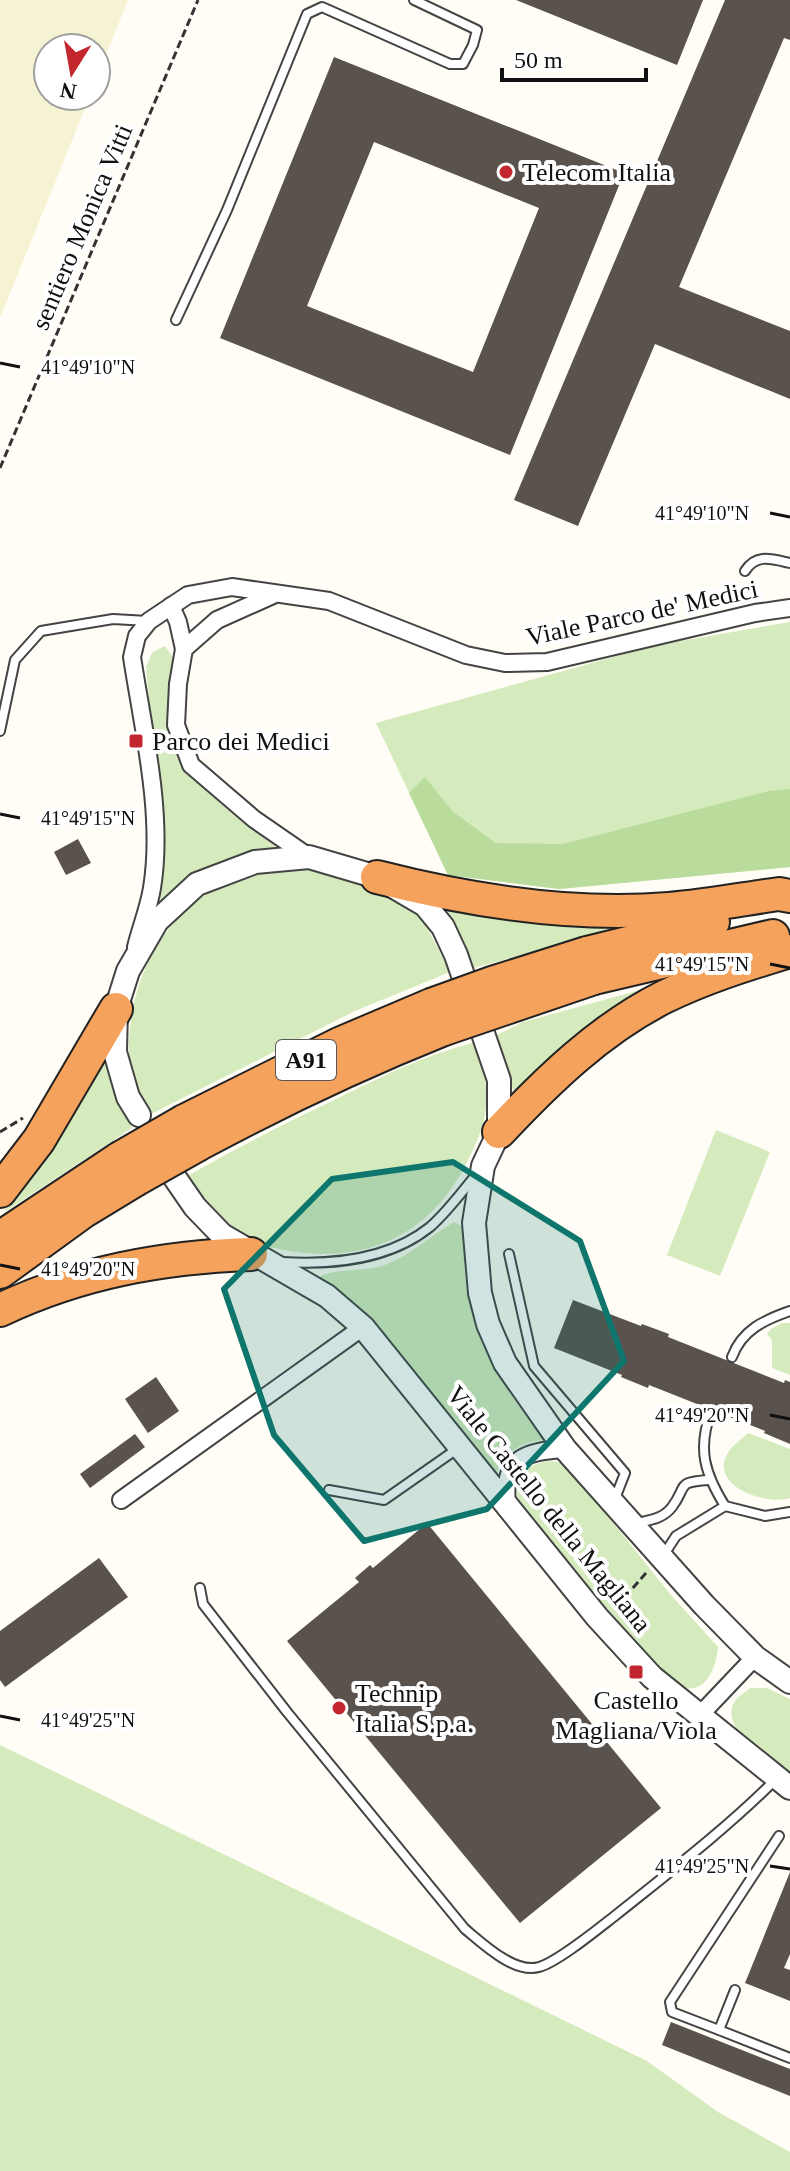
<svg xmlns="http://www.w3.org/2000/svg" width="790" height="2171" viewBox="0 0 790 2171" font-family="'Times New Roman',serif">
<style>
.farmland{fill:#f6f3d4}
.green{fill:#d5ebbd}
.forest{fill:#b9dc9c}
.building{fill:#5a524d;fill-rule:evenodd}
.lines{fill:none;stroke-linecap:round;stroke-linejoin:round}
.service-casing{stroke:#444;stroke-width:12}
.minor-casing{stroke:#444;stroke-width:20}
.tertiary-casing{stroke:#444;stroke-width:26}
.motorway-casing{stroke:#222;stroke-width:36}
.path{stroke:#333;stroke-width:3;stroke-dasharray:8 4;stroke-linecap:butt}
.service{stroke:#fff;stroke-width:8}
.minor{stroke:#fff;stroke-width:16}
.tertiary{stroke:#fff;stroke-width:22}
.motorway{stroke:#f5a25d;stroke-width:32}
.motorway-bridge-casing{stroke:#222;stroke-width:36;stroke-linecap:butt}
.motorway-bridge{stroke:#f5a25d;stroke-width:32}
.marked{fill:#0f766e;fill-opacity:0.2;stroke:#0f766e;stroke-width:6;stroke-linejoin:round}
.ticks{fill:none;stroke:#111;stroke-width:3}
.poi-dot{fill:#c4262e;stroke:#fff;stroke-width:3}
.labels{text-anchor:middle;dominant-baseline:central;stroke-width:8;stroke-linejoin:round;paint-order:stroke}
.shield{fill:#fff;stroke:#585858;stroke-width:2}
.shield-label{font-size:24px;font-weight:bold;fill:#111}
.poi-label{font-size:26px;fill:#111;stroke:#fff;text-anchor:start}
.street-label{font-size:26px;fill:#111;stroke:#fff}
.ticks-label{font-size:20px;text-anchor:middle;fill:#111;stroke:#fff;stroke-width:8;stroke-linejoin:round;paint-order:stroke}
</style>
<rect width="100%" height="100%" fill="#fffdf5"/>
<polygon class="farmland" points="0,0 128,0 96,80 96,48 48,48 48,96 90,96 0,318"/>
<g class="green">
<polygon points="790,622 790,867 559,889 448,875 376,723 657,645"/>
<path d="M164 646C181 661 172 678 169 698 168 710 170 730 174 741 194 790 237 817 277 848 223 854 200 874 157 905L164 847 146 667 152 653Z"/>
<path d="M290 868 341 874 386 893 423 920 450 972 355 1011 147 1116C142 1104 133 1090 131 1076 120 1005 152 921 219 887 242 876 266 872 290 868Z"/>
<polygon points="435,904 603,926 606,929 605,933 466,970"/>
<polygon points="677,980 515,1095 493,1037 523,1022"/>
<path d="M476 1042C482 1062 488 1085 486 1107 484 1127 475 1147 466 1164 431 1234 367 1264 290 1251 272 1248 254 1244 238 1235 215 1222 200 1198 184 1178 234 1149 286 1123 338 1098 383 1076 427 1054 476 1042Z"/>
<polygon points="104,1059 119,1105 132,1128 3,1213 62,1130"/>
<polygon points="716,1130 770,1152 720,1276 667,1255"/>
<path d="M454 1222 463 1227C466 1237 464 1247 464 1257 464 1271 466 1287 469 1300 481 1355 510 1397 545 1440 519 1442 502 1453 495 1479L318 1278C330 1268 368 1272 385 1265 411 1255 430 1236 454 1222Z"/>
<polygon points="782,1323 790,1323 790,1375 772,1368 772,1340 767,1334 771,1329"/>
<path d="M748 1433 790 1449V1498C765 1506 706 1485 729 1451 733 1445 742 1439 748 1433Z"/>
<path d="M552 1461 564 1464 572 1471 670 1594 718 1647C716 1668 706 1697 678 1686 670 1683 661 1672 655 1666 603 1618 562 1561 518 1506 513 1479 524 1463 552 1461Z"/>
<path d="M750 1688H767L790 1699V1776C770 1760 717 1729 735 1701 738 1696 746 1692 750 1688Z"/>
<polygon points="0,1745 647,2061 718,2112 790,2152 790,2171 0,2171"/>
</g>
<polygon class="forest" points="425,777 453,812 496,843 563,844 769,791 790,789 790,867 559,889 448,875 409,793"/>
<g class="building">
<polygon points="516,0 703,0 677,65"/>
<polygon points="725,0 790,0 790,40 784,38 679,287 790,331 790,399 655,344 578,526 514,500"/>
<path d="M334 57 624 173 510 455 220 338ZM374 142 539 208 473 372 307 306Z"/>
<polygon points="78,839 91,863 66,875 54,852"/>
<polygon points="573,1300 641,1326 642,1324 669,1334 668,1337 784,1383 785,1380 790,1382 790,1444 764,1433 765,1431 649,1385 648,1388 621,1377 622,1375 554,1348"/>
<polygon points="156,1377 179,1411 148,1433 125,1399"/>
<polygon points="135,1434 145,1447 90,1488 80,1474"/>
<polygon points="427,1523 661,1808 520,1923 287,1641 359,1582 355,1578 370,1565 373,1568"/>
<polygon points="99,1558 128,1597 5,1687 0,1680 0,1631"/>
<polygon points="790,1872 790,1954 784,1968 790,1970 790,2001 745,1983"/>
<polygon points="671,2022 790,2069 790,2096 662,2045"/>
</g>
<g class="lines">
<g class="service-casing">
<g id="service">
<polyline points="176,320 227,210 307,14 322,7 450,64 463,64 473,45 477,30 414,0"/>
<path d="M745 571C756 553 772 559 790 563"/>
<polyline points="0,731 15,660 41,631 113,619 148,621"/>
<polyline points="509,1254 534,1366 625,1473 614,1501"/>
<path d="M283 1262C334 1265 389 1260 430 1227 447 1212 461 1193 475 1176"/>
<path d="M732 1357C742 1330 764 1320 790 1311"/>
<path d="M711 1412C697 1449 705 1474 725 1506L765 1516 790 1512"/>
<polyline points="329,1490 384,1500 457,1449"/>
<path d="M637 1523C649 1520 663 1519 672 1507 688 1486 675 1482 709 1480"/>
<polyline points="663,1556 676,1536 725,1506"/>
<path d="M200 1588 203 1604 287 1712 465 1929C482 1943 514 1974 539 1967 558 1962 599 1928 616 1915 671 1871 726 1829 776 1779"/>
<polyline points="735,1990 719,2030 790,2058"/>
<polyline points="719,2030 672,2012 670,2002 779,1836"/>
</g>
</g>
<g class="minor-casing">
<g id="minor">
<polyline points="273,595 217,620 184,649 178,684 176,725 191,765 254,819 309,857"/>
<polyline points="171,606 178,622 184,649"/>
<path d="M136 947C141 927 149 907 152 888 164 815 143 729 132 657L137 636 149 621 188 595 232 587 329 601 466 655 505 663 547 662 755 613 790 608"/>
<polyline points="121,1500 363,1327"/>
<path d="M507 1504C502 1458 525 1451 565 1449"/>
<polyline points="699,1716 755,1657"/>
</g>
</g>
<g class="tertiary-casing">
<g id="tertiary">
<polyline points="139,1115 128,1097 115,1052 116,1009 128,971 157,921 197,884 255,862 309,857 377,877 425,905 443,927 456,955 499,1080 499,1132 483,1166 474,1223 480,1293 488,1324 505,1363 565,1449 704,1605 755,1657 790,1682"/>
<polyline points="175,1178 195,1207 222,1235 327,1296 363,1327 597,1617 652,1677 790,1788"/>
</g>
</g>
<g class="motorway-casing">
<g id="motorway">
<path d="M377 877C471 901 572 917 669 909 706 906 743 899 779 894L790 896"/>
<polyline points="587,953 713,922"/>
<polyline points="594,978 773,936"/>
<polyline points="184,1121 339,1044 431,1005"/>
<path d="M499 1132C547 1081 600 1029 664 997 705 977 747 964 790 951"/>
<path d="M199 1144C279 1101 359 1063 444 1029"/>
<polyline points="0,1191 39,1140 116,1009"/>
<polyline points="0,1238 120,1158"/>
<polyline points="0,1272 84,1211 135,1180"/>
<path d="M0 1310C80 1272 163 1257 251 1254"/>
</g>
</g>
<g class="path">
<polyline points="0,468 198,0"/>
<polyline points="0,1132 23,1118"/>
<polyline points="617,1606 646,1573"/>
</g>
<use href="#service" class="service"/>
<use href="#minor" class="minor"/>
<use href="#tertiary" class="tertiary"/>
<use href="#motorway" class="motorway"/>
<g class="motorway-bridge-casing">
<g id="motorway-bridge">
<polyline points="431,1005 492,983 587,953"/>
<polyline points="444,1029 594,978"/>
<polyline points="120,1158 184,1121"/>
<polyline points="135,1180 199,1144"/>
</g>
</g>
<use href="#motorway-bridge" class="motorway-bridge"/>
</g>
<path class="marked" d="M453 1162 580 1241 624 1361 487 1509 364 1541 274 1435 224 1289 332 1179Z"/>
<path class="ticks" d="M0 363 20 367M770 513 790 517M0 814 20 818M770 964 790 968M0 1265 20 1269M770 1415 790 1419M0 1716 20 1720M770 1866 790 1869"/>
<g class="poi-dot">
<circle cx="506" cy="172" r="8"/>
<rect x="128" y="733" width="16" height="16" rx="4"/>
<rect x="628" y="1664" width="16" height="16" rx="4"/>
<circle cx="339" cy="1708" r="8"/>
</g>
<g class="labels">
<rect class="shield" x="276" y="1040" width="60" height="40" rx="6"/>
<g class="shield-label">
<text x="306" y="1060">A91</text>
</g>
<g class="poi-label">
<text x="522" y="172">Telecom Italia</text>
<text x="152" y="741">Parco dei Medici</text>
<text x="355" y="1693">Technip<tspan x="355" dy="30">Italia S.p.a.</tspan></text>
<text x="636" y="1700" text-anchor="middle">Castello<tspan x="636" dy="30">Magliana/Viola</tspan></text>
</g>
<g class="street-label">
<text transform="translate(82 227) rotate(-67)">sentiero Monica Vitti</text>
<text transform="translate(642 613) rotate(-12)">Viale Parco de' Medici</text>
<text transform="translate(549 1509) rotate(51)">Viale Castello della Magliana</text>
</g>
</g>
<g class="ticks-label">
<text x="88" y="374">41°49'10"N</text>
<text x="702" y="520">41°49'10"N</text>
<text x="88" y="825">41°49'15"N</text>
<text x="702" y="971">41°49'15"N</text>
<text x="88" y="1276">41°49'20"N</text>
<text x="702" y="1422">41°49'20"N</text>
<text x="88" y="1727">41°49'25"N</text>
<text x="702" y="1873">41°49'25"N</text>
</g>
<g transform="translate(72 72) rotate(191)"><circle r="38" fill="#ffffff" stroke="#a0a0a0" stroke-width="2"/>
<path d="M0-6L14 30L0 20L-14 30Z" fill="#c4262e"/>
<text y="-12" font-size="22" font-weight="bold" text-anchor="middle" fill="#111111">N</text>
</g>
<path d="M502 68v12h144v-12" fill="none" stroke="#111111" stroke-width="4"/>
<text x="514" y="68" font-size="24" fill="#111111" stroke="#ffffff" stroke-width="6" paint-order="stroke">50 m</text>
</svg>
